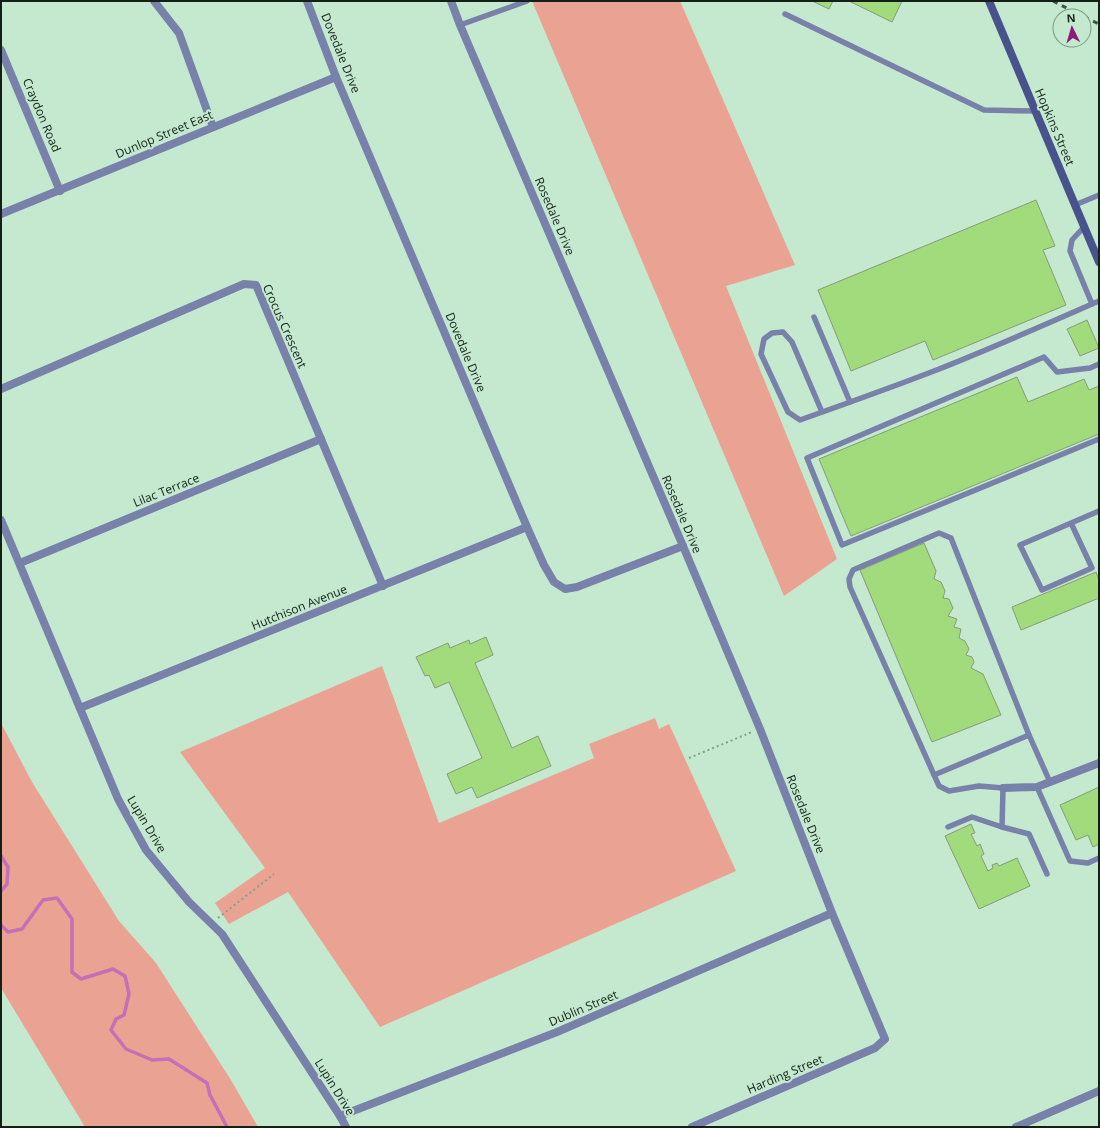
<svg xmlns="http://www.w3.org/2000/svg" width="1100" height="1128" viewBox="0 0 1100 1128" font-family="'Open Sans',sans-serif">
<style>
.green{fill:#eaa392}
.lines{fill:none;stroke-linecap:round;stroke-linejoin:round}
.stream{stroke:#c470b6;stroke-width:3.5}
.building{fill:#a2db7b;stroke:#869b7a}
.path{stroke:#839f8b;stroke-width:2;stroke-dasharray:2 3;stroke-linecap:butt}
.service{stroke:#7781a9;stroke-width:5.5}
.minor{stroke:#7781a9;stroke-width:8}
.tertiary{stroke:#7781a9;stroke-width:8}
.secondary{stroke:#48538c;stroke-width:8}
.rail{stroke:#405446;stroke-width:3;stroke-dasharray:5 5;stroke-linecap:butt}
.labels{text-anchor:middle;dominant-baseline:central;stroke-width:4;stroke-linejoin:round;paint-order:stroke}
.street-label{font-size:12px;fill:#122016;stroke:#c4e9cf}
</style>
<rect width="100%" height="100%" fill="#c4e9cf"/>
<g class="green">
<polygon points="532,1 680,1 795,265 726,286 837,559 784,596"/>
<polygon points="382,666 439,823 594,758 589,744 655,718 659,729 669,724 736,871 380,1027 288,892 229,924 215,903 265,868 180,752"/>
<polygon points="1,723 32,782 119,921 156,963 231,1080 258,1127 85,1127 1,988"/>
</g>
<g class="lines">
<g class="stream">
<polyline points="1,856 8,867 7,884 1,891"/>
<polyline points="1,925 8,932 22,929 43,900 57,898 72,919 72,972 81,979 113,969 125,976 129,994 124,1015 116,1019 111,1030 126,1049 152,1060 169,1059 207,1083 210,1095 227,1127"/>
</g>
</g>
<g class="building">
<polygon points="812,1 833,1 829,9"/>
<polygon points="849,1 902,1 892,22"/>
<polygon points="1036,200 1055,246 1043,250 1066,305 933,360 925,341 851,371 818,290"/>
<polygon points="1087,320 1099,348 1080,356 1067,329"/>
<polygon points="1017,377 1028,402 1084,379 1089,390 1099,386 1099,434 851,536 819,459"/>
<polygon points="924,543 936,571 934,579 941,582 945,591 943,598 949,599 953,608 948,616 957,619 954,627 961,629 959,638 965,641 969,649 966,655 972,657 974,662 971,668 983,674 1001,715 932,742 860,570"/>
<polygon points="1096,572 1099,580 1099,598 1021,630 1012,607"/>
<polygon points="486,637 493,655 475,663 512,748 538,736 551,766 477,798 472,787 456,794 447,774 482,758 449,682 435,688 429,675 425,676 416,657 448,643 450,648 469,640 470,644"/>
<polygon points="1099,787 1099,844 1093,847 1088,835 1076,840 1060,805"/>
<polygon points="971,824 975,833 971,834 977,846 980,844 984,854 981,856 988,871 993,868 992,865 997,863 999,866 1017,858 1030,886 979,909 945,836"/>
</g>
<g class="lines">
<g class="path">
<polyline points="689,758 752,732"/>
<polyline points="218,918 274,874"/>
</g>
<g class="service">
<polyline points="785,14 984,110 1035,111"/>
<polyline points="460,25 527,1"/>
<polyline points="1075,205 1099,195"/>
<polyline points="1084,227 1072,240 1070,251 1092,304"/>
<polyline points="814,317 850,402"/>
<polyline points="1099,364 1090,368 1057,372 1044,357 807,458 842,545 1099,439"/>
<path d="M822 412 792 342 783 332 772 333 764 339 761 354 788 412 800 420C845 404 890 388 934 371 990 349 1044 325 1099 301"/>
<polyline points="1071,523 1092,568 1042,590 1020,545 1099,511"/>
<polyline points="934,775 1029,735 1050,782"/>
<polyline points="1037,787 1070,861 1088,863 1099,858"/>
<polyline points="948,827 972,817 1002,827 1003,788 979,786 949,791 939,786 850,587 849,579 853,570 939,533 951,538 1029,735"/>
<polyline points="1002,827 1029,834 1047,874"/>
</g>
<g class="minor">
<polyline points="154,1 179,33 213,127"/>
<polyline points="307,1 336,77 527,527 544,565 554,582 565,589 577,587 683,546"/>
<polyline points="451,1 460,25 683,546 760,729 832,913 885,1039 875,1048 692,1127"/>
<polyline points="1,50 60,191"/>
<polyline points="1,214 336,77"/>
<polyline points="1,389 244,284 256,285 383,586"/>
<polyline points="1,520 118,799 146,850 189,902 222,934 340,1116 346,1127"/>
<polyline points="20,563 321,439"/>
<polyline points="80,708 527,527"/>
<polyline points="1003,788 1037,787 1099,763"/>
<polyline points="340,1116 557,1032 832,913"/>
</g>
<polyline class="tertiary" points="1016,1127 1099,1091"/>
<polyline class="secondary" points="989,1 1099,262"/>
<g class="rail">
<polyline points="1053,1 1082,16"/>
<polyline points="1084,17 1099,24"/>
</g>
</g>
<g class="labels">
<g class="street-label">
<text transform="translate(341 53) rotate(68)">Dovedale Drive</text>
<text transform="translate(42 115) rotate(67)">Craydon Road</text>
<text transform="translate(1055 127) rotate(67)">Hopkins Street</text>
<text transform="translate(164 134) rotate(-23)">Dunlop Street East</text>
<text transform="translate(555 216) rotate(67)">Rosedale Drive</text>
<text transform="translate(285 326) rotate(66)">Crocus Crescent</text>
<text transform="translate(466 352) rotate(67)">Dovedale Drive</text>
<text transform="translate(166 490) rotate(-22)">Lilac Terrace</text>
<text transform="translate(682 514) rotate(67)">Rosedale Drive</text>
<text transform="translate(299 607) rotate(-22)">Hutchison Avenue</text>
<text transform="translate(806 814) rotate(68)">Rosedale Drive</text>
<text transform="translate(147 824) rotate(59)">Lupin Drive</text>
<text transform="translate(583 1008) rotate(-23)">Dublin Street</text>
<text transform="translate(785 1074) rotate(-23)">Harding Street</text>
<text transform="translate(335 1087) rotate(58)">Lupin Drive</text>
</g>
</g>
<rect width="1100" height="1128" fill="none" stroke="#122016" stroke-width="4"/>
<g transform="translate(1072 28) rotate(355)"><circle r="19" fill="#c4e9cf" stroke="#7d9985"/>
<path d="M0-3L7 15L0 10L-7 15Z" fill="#8c1b7e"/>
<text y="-6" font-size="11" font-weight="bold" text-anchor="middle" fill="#122016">N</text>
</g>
</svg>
